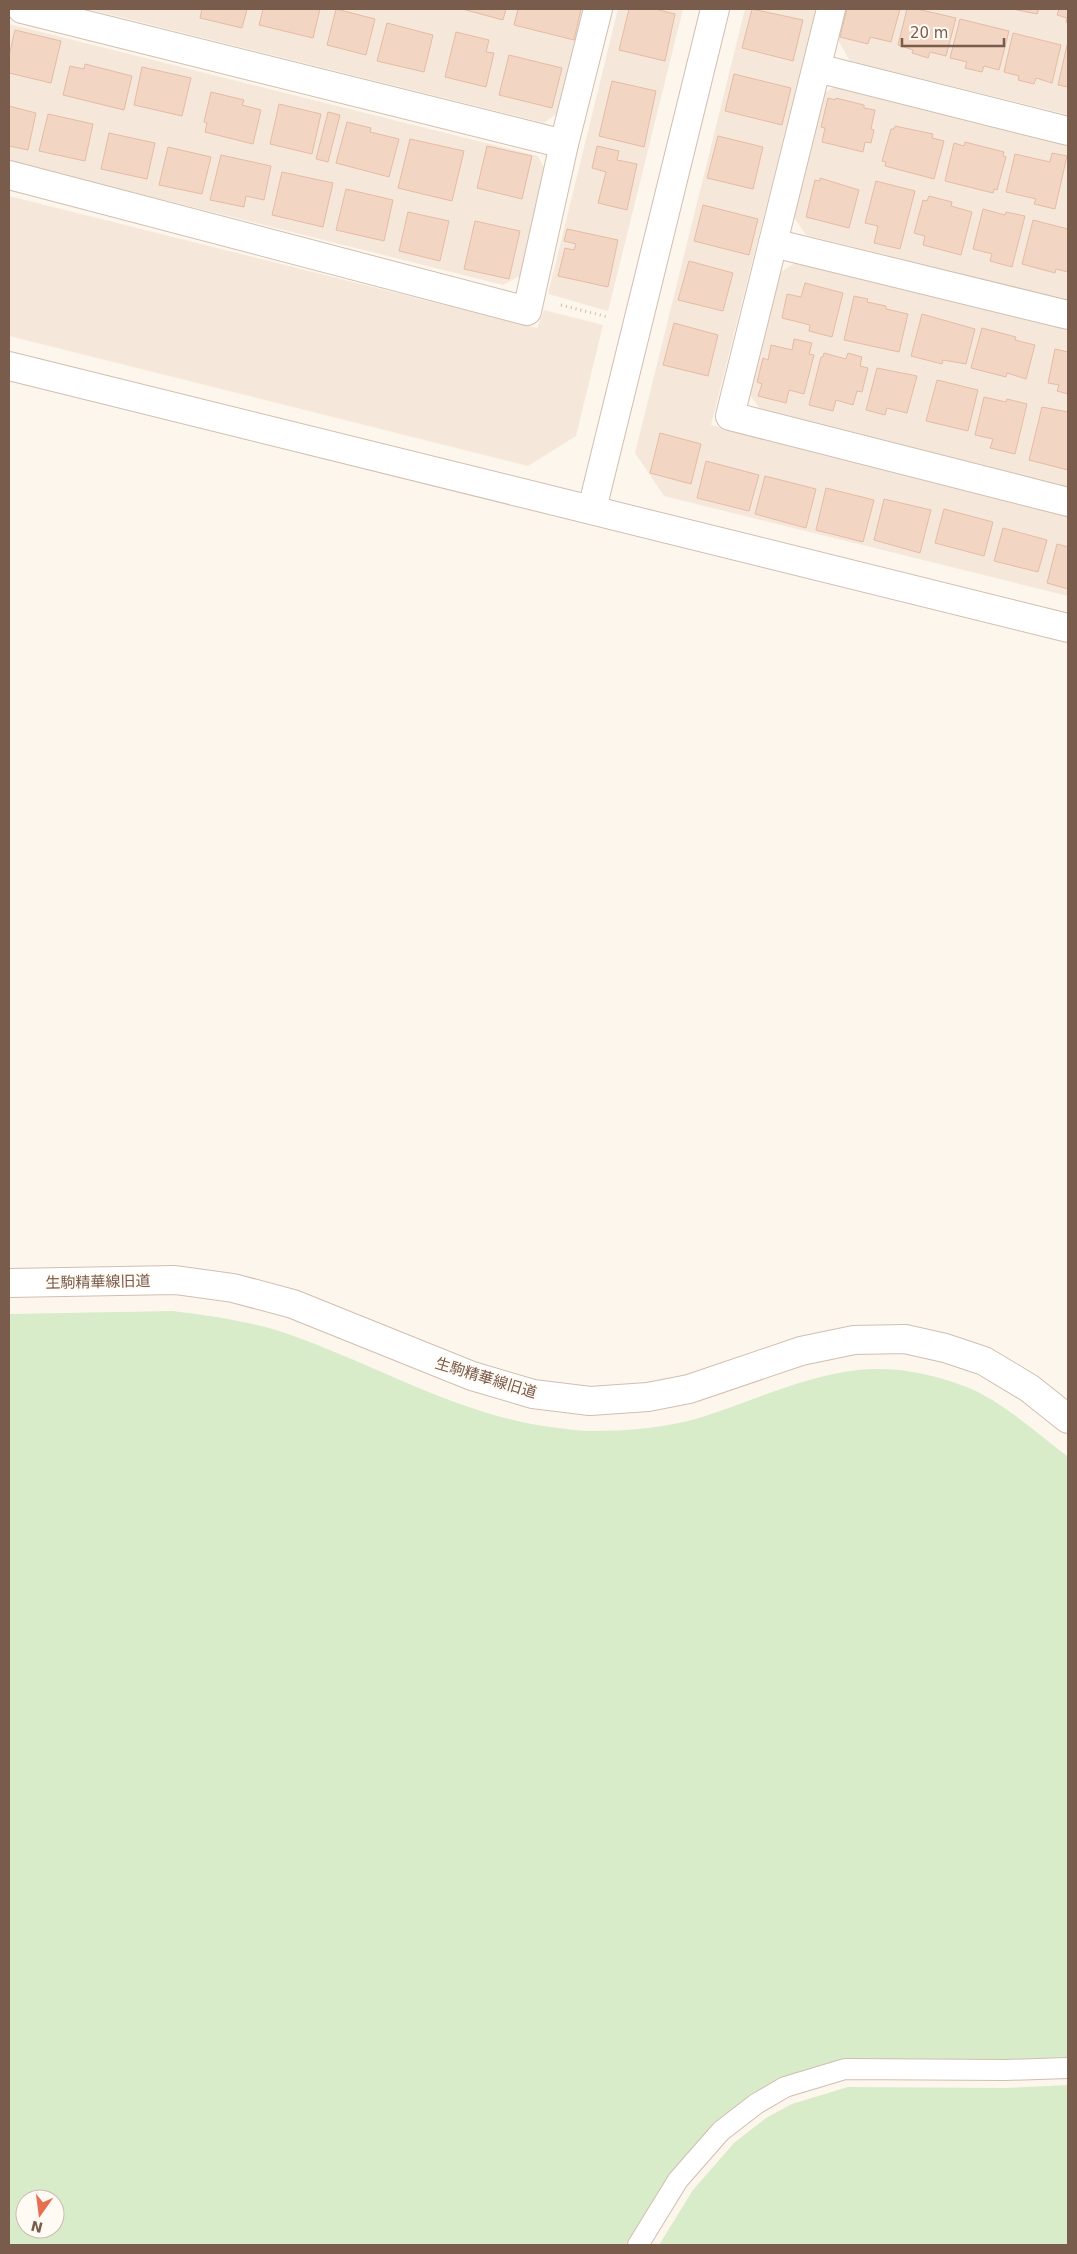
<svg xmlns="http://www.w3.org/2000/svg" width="1077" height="2254" viewBox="0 0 1077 2254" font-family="'DejaVu Sans','Noto Sans JP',sans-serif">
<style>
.residential{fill:#f5e8da}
.green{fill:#d8ecc9;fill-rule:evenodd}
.building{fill:#f3d5c3;stroke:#e6bba3}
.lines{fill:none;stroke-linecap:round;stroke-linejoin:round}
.service-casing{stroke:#d1beb0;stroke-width:22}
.minor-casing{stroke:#d1beb0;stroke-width:30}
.tertiary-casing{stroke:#d1beb0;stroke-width:30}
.path{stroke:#d9b8a5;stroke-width:3;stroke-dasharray:1 4;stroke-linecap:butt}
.service{stroke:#fff;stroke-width:20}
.minor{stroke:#fff;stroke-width:28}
.tertiary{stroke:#fff;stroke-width:28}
.labels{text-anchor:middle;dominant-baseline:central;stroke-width:4;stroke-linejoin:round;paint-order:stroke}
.street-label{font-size:15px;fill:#7a5c4d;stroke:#fffaf3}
</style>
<rect width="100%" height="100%" fill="#fdf6ec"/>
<g class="residential">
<polygon points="88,9 585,9 559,112 544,123"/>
<polygon points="618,9 683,9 608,311 548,294"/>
<polygon points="745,9 816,9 711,425 1068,513 1068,596 664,496 635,453"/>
<polygon points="842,9 1068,9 1068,115 850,61 835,35"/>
<polygon points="9,24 538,156 546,171 520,276 503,285 9,161"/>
<polygon points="840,83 1068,139 1068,300 806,235 791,213 820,96"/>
<polygon points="9,196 537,328 544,310 603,325 576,436 528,466 9,336"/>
<polygon points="797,261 1068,327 1068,488 762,412 747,391 775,276"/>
</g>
<g class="green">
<path d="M173 1311C211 1316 249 1321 285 1333 376 1364 460 1417 558 1428 568 1429 580 1431 591 1431 626 1431 665 1428 699 1418 751 1402 803 1376 858 1370 895 1366 935 1374 969 1388 1004 1403 1037 1433 1067 1456L1068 2057 1005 2060 844 2059 780 2078 750 2095 715 2123 670 2174 626 2245H9V1314ZM25 2199H55V2229H25Z"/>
<polygon points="1068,2085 1068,2245 659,2245 693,2190 734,2143 766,2118 792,2104 848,2087 1006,2088"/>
</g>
<g class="building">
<polygon points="202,9 247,9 242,28 200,18"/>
<polygon points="263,9 320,9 313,38 259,25"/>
<polygon points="336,9 375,19 366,55 327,45"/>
<polygon points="462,9 506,9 503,20"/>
<polygon points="518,9 581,9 574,40 514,25"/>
<polygon points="629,9 655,9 675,14 665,61 619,50"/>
<polygon points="752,9 803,20 793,61 742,48"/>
<polygon points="847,9 900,9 891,42 870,37 868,44 840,37"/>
<polygon points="907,9 917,9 956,18 946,56 930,52 928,58 912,53 913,50 898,45"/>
<polygon points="1012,9 1039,9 1037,14"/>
<polygon points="1059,9 1068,9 1068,23 1066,22 1067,18 1057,15"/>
<polygon points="960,19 1009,31 999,70 984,66 982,72 965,68 967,62 950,58"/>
<polygon points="387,23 433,35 424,72 377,61"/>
<polygon points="15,30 61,41 51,83 9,73 9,56"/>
<polygon points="456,32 489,40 486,52 494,53 486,87 445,77"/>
<polygon points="1013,33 1061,45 1052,83 1036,78 1034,84 1018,80 1019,76 1004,72"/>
<polygon points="1067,45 1068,45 1068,87 1058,85"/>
<polygon points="509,55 562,68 552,108 499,95"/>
<polygon points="85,64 132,76 124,110 63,95 70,66 84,69"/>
<polygon points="142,67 191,78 182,116 134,105"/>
<polygon points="734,74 791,88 782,125 725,111"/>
<polygon points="612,81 656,91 644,147 599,136"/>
<polygon points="211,92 244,100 242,105 261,110 253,144 205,132 207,123 204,122"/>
<polygon points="828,98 835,100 836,98 864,105 864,108 875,110 871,129 874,130 871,143 865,142 863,152 822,142 825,128 821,127"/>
<polygon points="279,104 321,114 312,154 270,144"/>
<polygon points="9,106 36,113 28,150 9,146"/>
<polygon points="328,112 340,115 328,162 316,159"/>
<polygon points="48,114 93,124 85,161 39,151"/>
<polygon points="347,122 371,128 370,132 399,139 389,177 336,163"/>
<polygon points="895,126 933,134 932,138 944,141 934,179 885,166 886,162 882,161 891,129 894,129"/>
<polygon points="109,133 155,143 147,179 101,169"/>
<polygon points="718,136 763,147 753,189 707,178"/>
<polygon points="410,139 464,151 452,201 398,188"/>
<polygon points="965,142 1004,152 1003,156 1006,157 997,190 994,189 993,193 945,181 954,143 964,146"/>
<polygon points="487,146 532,156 522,199 477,188"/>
<polygon points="597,146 619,151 617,160 637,164 627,210 598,203 606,172 592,168"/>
<polygon points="168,147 211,157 202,194 159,185"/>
<polygon points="1052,153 1067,156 1055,209 1034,204 1036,199 1006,192 1015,154 1050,162"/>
<polygon points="221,155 271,166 264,200 246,196 244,207 210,200"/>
<polygon points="282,172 333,183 323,227 272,215"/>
<polygon points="820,178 859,190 849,228 806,217 815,180 820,181"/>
<polygon points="876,181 915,191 900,249 874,243 878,226 865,223"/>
<polygon points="346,189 393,200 384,241 336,230"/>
<polygon points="929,196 952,202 951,206 972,212 961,255 923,245 925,236 914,233 923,200 927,201"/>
<polygon points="703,205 758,219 749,255 694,241"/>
<polygon points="983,209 1005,215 1006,212 1025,216 1012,267 990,261 992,254 973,249"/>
<polygon points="408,212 449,221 440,261 399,251"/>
<polygon points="1033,220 1068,229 1068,272 1056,269 1055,273 1022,264"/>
<polygon points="475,221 520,231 509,279 464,269"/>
<polygon points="567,229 618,240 608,287 558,276 565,248 574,250 576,244 564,241"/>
<polygon points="689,261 733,273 723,311 678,300"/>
<polygon points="805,283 843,293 832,337 809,331 810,325 782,318 787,294 801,297"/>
<polygon points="854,296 868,299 867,302 886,306 886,309 908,314 899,352 844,340"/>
<polygon points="922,314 975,329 966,364 943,360 942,364 911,356"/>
<polygon points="674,323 718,335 708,376 663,365"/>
<polygon points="982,328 1016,337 1015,340 1035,345 1026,379 1007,373 1006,377 971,368"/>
<polygon points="794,339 812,343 809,354 814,355 804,394 789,390 786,403 758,396 762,384 757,382 763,358 768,360 771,345 792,350"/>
<polygon points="1055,349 1068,352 1068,394 1057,391 1059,385 1048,383"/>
<polygon points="824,353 846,359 848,353 862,357 860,366 868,368 862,392 857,391 853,405 836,400 833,411 809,405 821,357 823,357"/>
<polygon points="877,368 917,376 907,413 887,408 885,415 866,410"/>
<polygon points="937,380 978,390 968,431 926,421"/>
<polygon points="984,397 1006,402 1007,399 1027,404 1015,454 990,448 993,439 975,435"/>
<polygon points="1042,407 1068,412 1068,470 1029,460"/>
<polygon points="660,433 701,444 691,484 650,473"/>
<polygon points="706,461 759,475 749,511 697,498"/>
<polygon points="765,476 816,489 806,528 755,514"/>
<polygon points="826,488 874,500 863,542 816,530"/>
<polygon points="884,499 931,510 920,553 874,540"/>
<polygon points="944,509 993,522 984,556 935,543"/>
<polygon points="1003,528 1047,540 1038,572 994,561"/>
<polygon points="1057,544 1068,547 1068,589 1047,583"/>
</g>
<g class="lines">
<g class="service-casing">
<polyline id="service" points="638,2245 678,2180 721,2131 756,2104 785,2087 845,2069 1005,2070 1068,2068"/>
</g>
<g class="minor-casing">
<g id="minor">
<polyline points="22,9 564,144"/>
<polyline points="831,9 730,416 1068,502"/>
<polyline points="817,68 1068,131"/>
<polyline points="9,175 527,311 564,144 598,9"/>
<polyline points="773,243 1068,315"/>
<polyline points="592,509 715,9"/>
</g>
</g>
<g class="tertiary-casing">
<g id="tertiary">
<polyline points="9,366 1068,628"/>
<polyline points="9,1283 175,1280 233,1288 293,1304 472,1376 533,1394 590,1401 648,1397 689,1389 801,1351 854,1340 905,1339 945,1348 984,1361 1029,1388 1068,1419"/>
</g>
</g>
<polyline class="path" points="561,305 608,317"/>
<use href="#service" class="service"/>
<use href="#minor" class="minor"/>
<use href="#tertiary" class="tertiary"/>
</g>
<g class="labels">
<g class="street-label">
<text transform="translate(98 1282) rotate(-1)">生駒精華線旧道</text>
<text transform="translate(486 1378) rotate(17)">生駒精華線旧道</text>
</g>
</g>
<rect width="1077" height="2254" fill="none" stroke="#7a5c4d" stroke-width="20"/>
<g transform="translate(40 2214) rotate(194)"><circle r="24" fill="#fffaf3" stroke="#cabbb1"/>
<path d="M0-4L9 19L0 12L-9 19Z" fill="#e76f51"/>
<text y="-8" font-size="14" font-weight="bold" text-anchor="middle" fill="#7a5c4d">N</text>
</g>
<path d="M902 38v8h102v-8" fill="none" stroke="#7a5c4d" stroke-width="2.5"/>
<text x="910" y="38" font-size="15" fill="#7a5c4d" stroke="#fffaf3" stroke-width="4" paint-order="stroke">20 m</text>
</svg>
